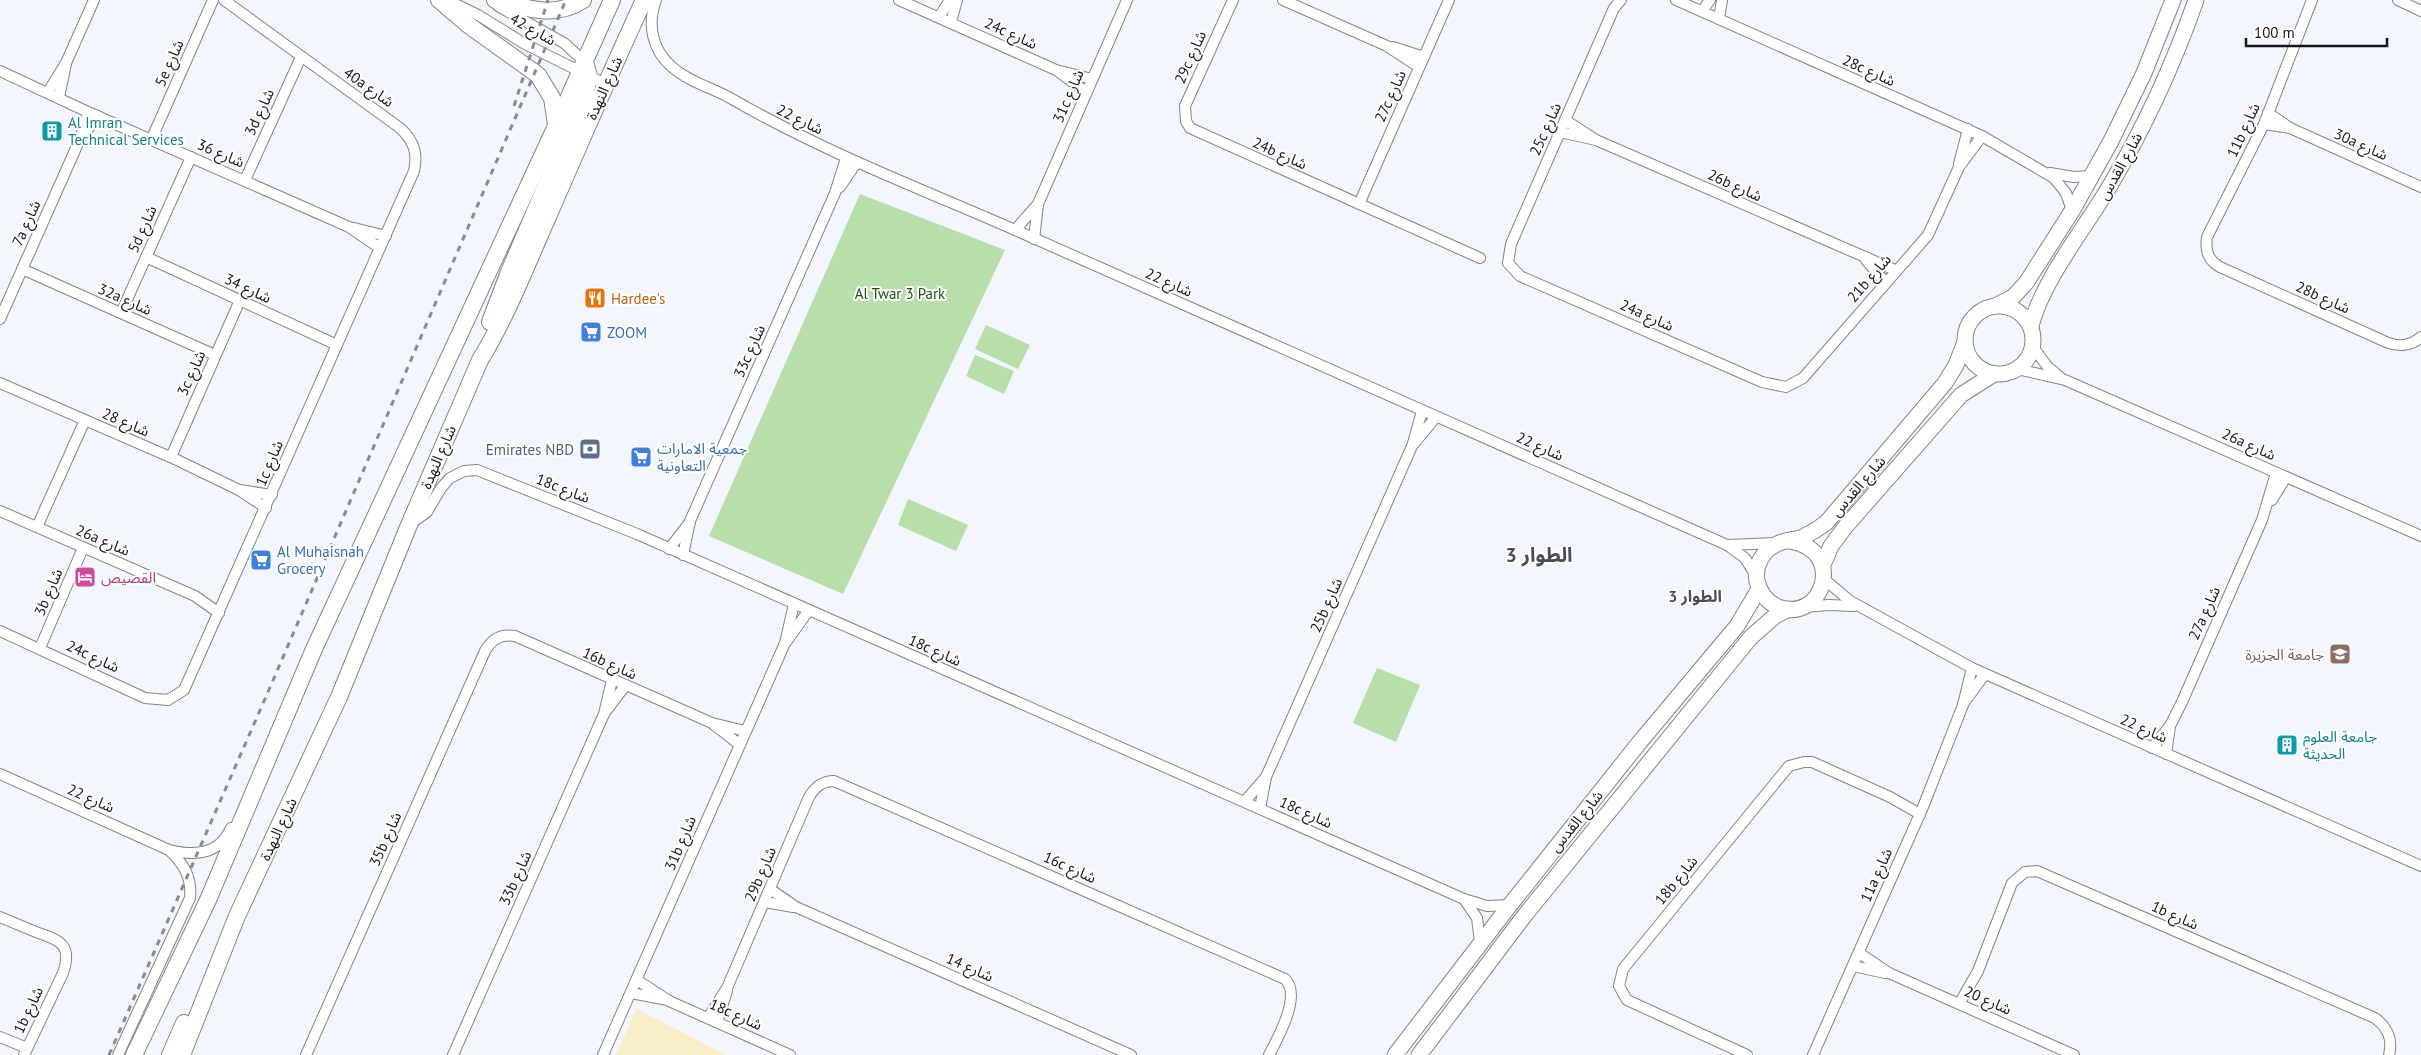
<svg xmlns="http://www.w3.org/2000/svg" width="2421" height="1055" viewBox="0 0 2421 1055" font-family="'PT Sans','Noto Sans Arabic',sans-serif">
<style>
.green{fill:#b8deaa}
.sand{fill:#f7edc7}
.lines{fill:none;stroke-linecap:round;stroke-linejoin:round}
.minor-casing{stroke:#81848b;stroke-width:12}
.secondary-casing{stroke:#81848b;stroke-width:17}
.primary-casing{stroke:#81848b;stroke-width:18}
.minor{stroke:#fff;stroke-width:10}
.secondary{stroke:#fff;stroke-width:15}
.primary{stroke:#fff;stroke-width:16}
.rail{stroke:#898b91;stroke-width:3;stroke-dasharray:6 6;stroke-linecap:butt}
.labels{text-anchor:middle;dominant-baseline:central;stroke-width:4;stroke-linejoin:round;paint-order:stroke}
.street-label{font-size:15px;fill:#16171a;stroke:#fff}
.culture-label{font-size:15px;fill:#0d838f;stroke:#fff;text-anchor:start}
.park-label{font-size:15px;fill:#214f0a;stroke:#fff}
.food-label{font-size:15px;fill:#c56008;stroke:#fff;text-anchor:start}
.shop-label{font-size:15px;fill:#366cbe;stroke:#fff;text-anchor:start}
.service-label{font-size:15px;fill:#4e5e75;stroke:#fff;text-anchor:end}
.hotel-label{font-size:15px;fill:#b23c85;stroke:#fff;text-anchor:start}
.education-label{font-size:15px;fill:#785e54;stroke:#fff;text-anchor:end}
.neighbourhood-label{font-size:16px;font-weight:bold;fill:#4b4d54;stroke:#fff}
.district-label{font-size:20px;font-weight:bold;fill:#4b4d54;stroke:#fff}
</style>
<rect width="100%" height="100%" fill="#f3f6ff"/>
<g class="green">
<polygon points="860,194 1005,250 843,594 709,536"/>
<polygon points="986,325 1030,345 1018,369 975,349"/>
<polygon points="975,355 1014,371 1004,394 966,376"/>
<polygon points="908,499 968,525 956,551 898,525"/>
<polygon points="1377,668 1420,685 1396,742 1353,723"/>
</g>
<polygon class="sand" points="636,1009 637,1009 726,1055 616,1055"/>
<g class="lines">
<g class="minor-casing">
<g id="minor">
<polyline points="447,0 478,15 525,44 605,84"/>
<path d="M656 0C647 24 652 50 672 67 689 82 713 88 732 99 822 151 919 188 1013 229 1252 334 1489 440 1727 545L1745 558 1756 576"/>
<polyline points="899,0 1056,70 1092,79"/>
<polyline points="1233,0 1185,106 1186,121 1190,128 1480,258"/>
<polyline points="1283,0 1387,46 1419,67"/>
<polyline points="1621,0 1614,8 1511,244 1508,263 1520,276 1762,382 1786,387 1803,378 1928,235 1959,167 1982,136"/>
<polyline points="1676,0 1982,136 2054,178 2066,193 2072,211"/>
<path d="M2312 0 2264 124 2207 237C2205 251 2208 260 2220 267L2386 342C2398 347 2411 346 2421 337"/>
<polyline points="2398,0 2421,11"/>
<polyline points="498,6 564,43 585,62"/>
<polyline points="1702,11 1710,0"/>
<polyline points="939,17 950,0"/>
<polyline points="1719,19 1722,0"/>
<polyline points="951,22 957,0"/>
<polyline points="1393,47 1424,57"/>
<polyline points="0,71 88,112 349,227 380,248"/>
<polyline points="1059,72 1086,92"/>
<polyline points="48,92 66,63 94,0"/>
<polyline points="59,97 66,64"/>
<polyline points="2268,113 2290,128 2421,187"/>
<polyline points="1565,120 1593,138"/>
<polyline points="2264,124 2290,128"/>
<polyline points="1560,132 1596,140 1895,270"/>
<polyline points="81,138 98,116"/>
<polyline points="152,138 213,0"/>
<polyline points="1959,164 1968,129"/>
<polyline points="2050,173 2074,177 2092,176"/>
<polyline points="245,180 301,57"/>
<polyline points="840,187 857,162"/>
<polyline points="1359,204 1449,0"/>
<polyline points="354,228 386,236"/>
<polyline points="1015,230 1038,204"/>
<polyline points="1034,239 1038,204 1127,0"/>
<polyline points="146,257 337,345"/>
<polyline points="1866,260 1885,282"/>
<polyline points="22,269 215,355"/>
<polyline points="121,313 191,157"/>
<polyline points="0,319 80,139 88,112"/>
<polyline points="2033,347 2047,366 2060,377"/>
<polyline points="2017,369 2065,380 2421,536"/>
<polyline points="0,383 177,460 239,490 266,508"/>
<polyline points="1413,443 1422,411"/>
<polyline points="171,457 240,300"/>
<polyline points="240,490 272,495"/>
<polyline points="2272,500 2286,477"/>
<polyline points="0,511 195,596 219,613"/>
<polyline points="410,524 427,512 441,488 450,478 464,471 477,470 637,534 1464,899 1487,906 1510,905"/>
<polyline points="37,527 85,420"/>
<polyline points="1728,545 1776,543"/>
<polyline points="669,549 690,522"/>
<polyline points="683,555 690,521 835,193 846,158"/>
<polyline points="1824,579 1850,601 1972,668 2421,866"/>
<polyline points="1804,607 1829,605 1854,606"/>
<path d="M0 631 145 698 168 700 184 690 414 171C418 153 414 141 400 128L224 0"/>
<polyline points="786,642 809,610"/>
<polyline points="40,648 83,548"/>
<polyline points="1963,704 1985,674"/>
<polyline points="606,711 625,686"/>
<polyline points="713,724 739,744"/>
<polyline points="2152,748 2170,726 2182,702 2262,520 2276,473"/>
<polyline points="2166,754 2170,726"/>
<path d="M0 774 169 850C195 856 219 855 231 828"/>
<polyline points="1245,801 1266,777"/>
<polyline points="1260,808 1266,777 1412,446 1436,417"/>
<polyline points="770,889 796,907 1131,1055"/>
<polyline points="1464,899 1477,918 1480,942"/>
<polyline points="765,902 793,907"/>
<path d="M0 917C12 922 24 927 36 932 59 940 73 944 63 973L24 1055"/>
<polyline points="1859,953 1889,973 2074,1055"/>
<polyline points="1853,966 1885,973"/>
<polyline points="637,980 669,1001 790,1055"/>
<polyline points="631,993 668,1000"/>
<path d="M1959 1004 1978 971 2012 883 2025 872 2037 871 2375 1018C2388 1028 2393 1039 2389 1055"/>
<path d="M708 1018 727 988 809 797C815 787 822 781 834 781L1285 979C1302 995 1278 1038 1269 1055"/>
<polyline points="717,1022 727,991"/>
<polyline points="0,1037 27,1048"/>
<path d="M118 1055 190 898C192 878 184 864 170 851"/>
<path d="M306 1055 485 651C492 639 500 634 515 636L712 723 745 731"/>
<polyline points="453,1055 604,714 612,680"/>
<polyline points="603,1055 785,643 794,604"/>
<polyline points="1747,1055 1627,1000 1619,986 1623,969 1789,766 1804,762 1812,762 1890,797 1920,814"/>
<polyline points="1813,1055 1923,807 1963,705 1972,668"/>
</g>
</g>
<g class="secondary-casing">
<g id="secondary">
<polyline points="1997,305 2013,297 2026,283 2072,211 2111,141 2144,73 2173,0"/>
<circle cx="1999" cy="340" r="34"/>
<path d="M2031 326C2043 279 2086 227 2111 184 2145 126 2174 63 2196 0"/>
<path d="M1790 541C1847 550 1823 624 1778 607 1767 602 1760 593 1757 581 1754 566 1763 550 1777 544 1785 540 1794 540 1803 537 1811 533 1818 529 1826 523L1945 383 1956 365 1965 342"/>
<polyline points="1823,565 1831,546 1846,526 1961,395 1994,374"/>
<polyline points="1395,1055 1510,905 1639,743 1737,626 1759,589"/>
<polyline points="1419,1055 1525,915 1751,637 1775,616 1789,609"/>
</g>
</g>
<g class="primary-casing">
<g id="primary">
<polyline points="439,0 467,24 538,75 552,98 556,124"/>
<path d="M495 0C526 8 554 19 583 0"/>
<polyline points="490,322 509,272 586,92 589,76 585,62"/>
<polyline points="134,1055 208,900 314,649 556,126 612,0"/>
<polyline points="170,1055 184,1023"/>
<path d="M182 1055 237 916 339 697 409 525 480 360C507 316 526 266 547 219 579 146 610 73 644 0"/>
</g>
</g>
<use href="#minor" class="minor"/>
<use href="#secondary" class="secondary"/>
<use href="#primary" class="primary"/>
<g class="rail">
<polyline points="514,106 548,0"/>
<polyline points="109,1055 268,692 566,0"/>
</g>
</g>
<defs>
<g id="building-square" transform="scale(1.125)"><rect x="-9" y="-9" width="18" height="18" rx="4" fill="#0f9aa8" stroke="#fff"/><path d="M-4-6H4V6H1V3H-1V6H-4ZM-2.5-4.3h1.7v1.8h-1.7ZM.8-4.3h1.7v1.8H.8ZM-2.5-1h1.7V.8h-1.7ZM.8-1h1.7V.8H.8Z" fill="#fff"/></g>
<g id="restaurant-square" transform="scale(1.125)"><rect x="-9" y="-9" width="18" height="18" rx="4" fill="#e8710a" stroke="#fff"/><path d="M-5-6h1v4h1v-4h1v4h1v-4h1v5L-1.5 .5V6h-2V.5L-5-1ZM5-6V6H3V1.5H1.5Q1.5-4 5-6Z" fill="#fff"/></g>
<g id="supermarket-square" transform="scale(1.125)"><rect x="-9" y="-9" width="18" height="18" rx="4" fill="#3f7fe0" stroke="#fff"/><path d="M-6-5.5h2.5l.6 2H6L4.5 2H-2.5L-4.4-4H-6ZM-1.5 3.2a1.3 1.3 0 1 0 .1 0ZM3 3.2a1.3 1.3 0 1 0 .1 0Z" fill="#fff"/></g>
<g id="bank-square" transform="scale(1.125)"><rect x="-9" y="-9" width="18" height="18" rx="4" fill="#5c6f8a" stroke="#fff"/><path d="M-6-4H6V4H-6ZM0-2.3a2.3 2.3 0 1 0 0 4.6a2.3 2.3 0 1 0 0-4.6Z" fill="#fff"/></g>
<g id="hotel-square" transform="scale(1.125)"><rect x="-9" y="-9" width="18" height="18" rx="4" fill="#d1479c" stroke="#fff"/><path d="M-6-4.5h1.5V1H6V5H4.5V3h-9V5H-6ZM-4 0a1.8 1.8 0 1 1 3.6 0ZM.5 0V-2.5h3Q6-2.5 6 0Z" fill="#fff"/></g>
<g id="university-square" transform="scale(1.125)"><rect x="-9" y="-9" width="18" height="18" rx="4" fill="#8d6e63" stroke="#fff"/><path d="M0-5L7-2L0 1L-7-2ZM-4 1L0 2.5L4 1V4Q0 6-4 4Z" fill="#fff"/></g>
</defs>
<g fill-rule="evenodd">
<use href="#building-square" x="52" y="131"/>
<use href="#restaurant-square" x="595" y="298"/>
<use href="#supermarket-square" x="591" y="332"/>
<use href="#bank-square" x="590" y="449"/>
<use href="#supermarket-square" x="641" y="457"/>
<use href="#supermarket-square" x="261" y="560"/>
<use href="#hotel-square" x="85" y="577"/>
<use href="#university-square" x="2340" y="654"/>
<use href="#building-square" x="2287" y="745"/>
</g>
<g class="labels">
<g class="street-label">
<text transform="translate(533 29) rotate(29)">شارع 42</text>
<text transform="translate(1011 33) rotate(24)">24c شارع</text>
<text transform="translate(1190 57) rotate(-66)">29c شارع</text>
<text transform="translate(169 63) rotate(-66)">5e شارع</text>
<text transform="translate(1869 70) rotate(24)">28c شارع</text>
<text transform="translate(369 87) rotate(35)">40a شارع</text>
<text transform="translate(604 88) rotate(-66)">شارع النهدة</text>
<text transform="translate(1068 96) rotate(-67)">31c شارع</text>
<text transform="translate(1390 96) rotate(-66)">27c شارع</text>
<text transform="translate(259 112) rotate(-65)">3d شارع</text>
<text transform="translate(800 119) rotate(26)">شارع 22</text>
<text transform="translate(1545 129) rotate(-66)">25c شارع</text>
<text transform="translate(2243 130) rotate(-65)">11b شارع</text>
<text transform="translate(2361 144) rotate(24)">30a شارع</text>
<text transform="translate(221 153) rotate(23)">شارع 36</text>
<text transform="translate(1280 153) rotate(24)">24b شارع</text>
<text transform="translate(2120 166) rotate(-61)">شارع القدس</text>
<text transform="translate(1735 185) rotate(24)">26b شارع</text>
<text transform="translate(26 223) rotate(-66)">7a شارع</text>
<text transform="translate(142 229) rotate(-66)">5d شارع</text>
<text transform="translate(1869 278) rotate(-49)">21b شارع</text>
<text transform="translate(1169 282) rotate(24)">شارع 22</text>
<text transform="translate(248 288) rotate(25)">شارع 34</text>
<text transform="translate(2323 297) rotate(24)">28b شارع</text>
<text transform="translate(125 299) rotate(24)">32a شارع</text>
<text transform="translate(1647 315) rotate(24)">24a شارع</text>
<text transform="translate(749 351) rotate(-66)">33c شارع</text>
<text transform="translate(191 373) rotate(-66)">3c شارع</text>
<text transform="translate(126 422) rotate(23)">شارع 28</text>
<text transform="translate(2249 444) rotate(24)">26a شارع</text>
<text transform="translate(1540 446) rotate(24)">شارع 22</text>
<text transform="translate(438 457) rotate(-67)">شارع النهدة</text>
<text transform="translate(269 463) rotate(-67)">1c شارع</text>
<text transform="translate(1858 486) rotate(-49)">شارع القدس</text>
<text transform="translate(563 488) rotate(21)">18c شارع</text>
<text transform="translate(103 540) rotate(23)">26a شارع</text>
<text transform="translate(48 592) rotate(-67)">3b شارع</text>
<text transform="translate(1326 605) rotate(-66)">25b شارع</text>
<text transform="translate(2204 613) rotate(-66)">27a شارع</text>
<text transform="translate(935 650) rotate(24)">18c شارع</text>
<text transform="translate(93 656) rotate(25)">24c شارع</text>
<text transform="translate(610 663) rotate(24)">16b شارع</text>
<text transform="translate(2144 728) rotate(24)">شارع 22</text>
<text transform="translate(91 798) rotate(24)">شارع 22</text>
<text transform="translate(1306 812) rotate(24)">18c شارع</text>
<text transform="translate(1576 821) rotate(-51)">شارع القدس</text>
<text transform="translate(278 829) rotate(-65)">شارع النهدة</text>
<text transform="translate(385 839) rotate(-66)">35b شارع</text>
<text transform="translate(680 843) rotate(-67)">31b شارع</text>
<text transform="translate(1070 867) rotate(24)">16c شارع</text>
<text transform="translate(760 874) rotate(-67)">29b شارع</text>
<text transform="translate(1876 875) rotate(-66)">11a شارع</text>
<text transform="translate(515 878) rotate(-66)">33b شارع</text>
<text transform="translate(1676 880) rotate(-51)">18b شارع</text>
<text transform="translate(2175 915) rotate(24)">1b شارع</text>
<text transform="translate(970 967) rotate(24)">شارع 14</text>
<text transform="translate(1988 1000) rotate(24)">شارع 20</text>
<text transform="translate(28 1010) rotate(-65)">1b شارع</text>
<text transform="translate(736 1014) rotate(24)">18c شارع</text>
</g>
<g class="culture-label">
<text x="68" y="122">Al Imran<tspan x="68" dy="17">Technical Services</tspan></text>
<text x="2303" y="736">جامعة العلوم<tspan x="2303" dy="17">الحديثة</tspan></text>
</g>
<g class="park-label">
<text x="900" y="293">Al Twar 3 Park</text>
</g>
<g class="food-label">
<text x="611" y="298">Hardee's</text>
</g>
<g class="shop-label">
<text x="607" y="332">ZOOM</text>
<text x="657" y="448">جمعية الامارات<tspan x="657" dy="17">التعاونية</tspan></text>
<text x="277" y="551">Al Muhaisnah<tspan x="277" dy="17">Grocery</tspan></text>
</g>
<g class="service-label">
<text x="574" y="449">Emirates NBD</text>
</g>
<g class="hotel-label">
<text x="101" y="577">القصيص</text>
</g>
<g class="education-label">
<text x="2324" y="654">جامعة الجزيرة</text>
</g>
<g class="neighbourhood-label">
<text x="1695" y="596">الطوار 3</text>
</g>
<g class="district-label">
<text x="1539" y="555">الطوار 3</text>
</g>
</g>
<path d="M2246 38v8h141v-8" fill="none" stroke="#16171a" stroke-width="2.5"/>
<text x="2254" y="38" font-size="15" fill="#16171a" stroke="#ffffff" stroke-width="4" paint-order="stroke">100 m</text>
</svg>
